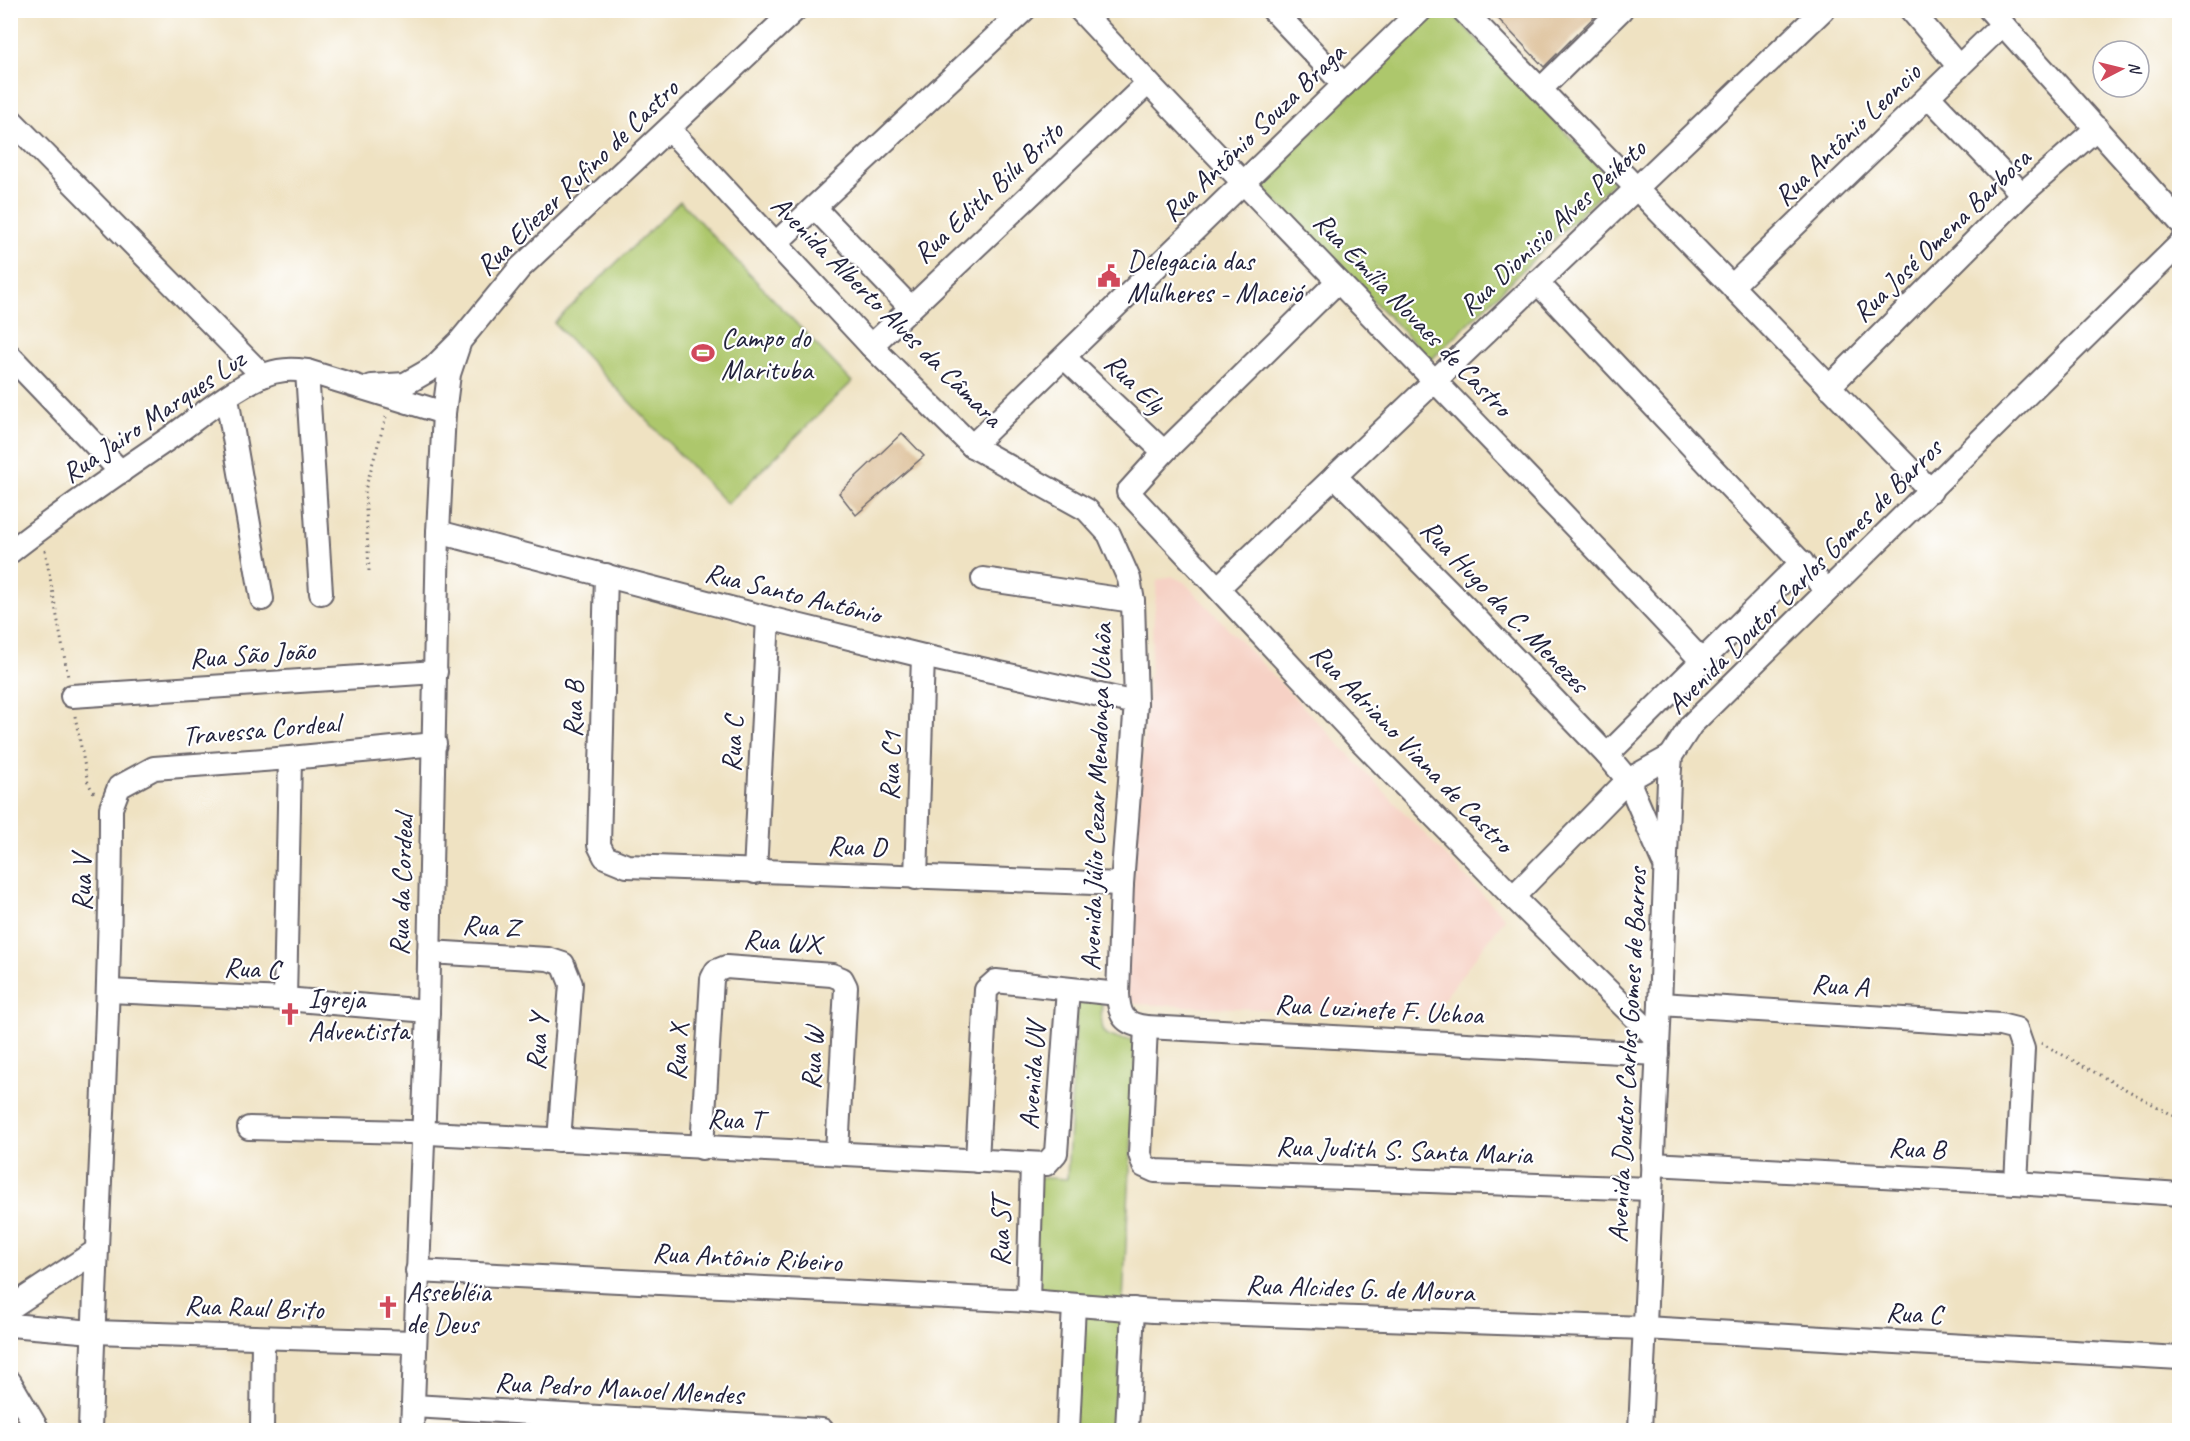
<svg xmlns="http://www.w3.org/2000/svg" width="2190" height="1441" viewBox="0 0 2190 1441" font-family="Caveat,sans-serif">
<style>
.built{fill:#f6d1c5}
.green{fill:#adc76c;stroke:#687454;stroke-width:1.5}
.building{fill:#d9b98e}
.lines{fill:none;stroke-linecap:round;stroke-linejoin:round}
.minor-casing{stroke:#6a656a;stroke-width:26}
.path{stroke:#6a656a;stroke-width:3;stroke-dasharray:1.5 4.5;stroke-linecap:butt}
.minor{stroke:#fff;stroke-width:22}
.labels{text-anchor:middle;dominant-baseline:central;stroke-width:4.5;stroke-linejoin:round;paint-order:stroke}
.street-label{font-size:28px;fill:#22223b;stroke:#fff}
.poi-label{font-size:28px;fill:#22223b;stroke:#fff;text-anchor:start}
</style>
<rect width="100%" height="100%" fill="#fff"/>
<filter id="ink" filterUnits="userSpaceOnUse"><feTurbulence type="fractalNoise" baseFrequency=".0167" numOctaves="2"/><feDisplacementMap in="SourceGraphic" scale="12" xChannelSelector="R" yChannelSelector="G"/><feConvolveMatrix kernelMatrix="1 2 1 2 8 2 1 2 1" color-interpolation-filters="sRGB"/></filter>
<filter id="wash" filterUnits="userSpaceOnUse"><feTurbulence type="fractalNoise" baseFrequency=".008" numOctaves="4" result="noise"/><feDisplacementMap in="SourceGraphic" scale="24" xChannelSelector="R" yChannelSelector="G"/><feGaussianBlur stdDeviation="1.35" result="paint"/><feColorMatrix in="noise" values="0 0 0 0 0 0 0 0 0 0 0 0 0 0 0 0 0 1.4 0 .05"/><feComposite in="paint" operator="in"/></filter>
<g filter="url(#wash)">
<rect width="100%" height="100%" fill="#efe2c2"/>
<polygon class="built" points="1171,576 1184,582 1505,918 1431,1016 1137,1004 1129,999 1125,974 1157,581"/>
<g class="green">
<polygon points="1436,10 1450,11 1613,182 1431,360 1259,184"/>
<polygon points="680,201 852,382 727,504 554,323"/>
<path d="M1077 998 1102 1000C1100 1036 1101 1038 1137 1040L1116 1430H1072L1078 1300 1031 1298 1034 1177 1067 1179Z"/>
</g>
<g id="blocks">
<g class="building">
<polygon points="1490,10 1601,10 1544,67"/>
<polygon points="902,433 924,456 856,515 839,493"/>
</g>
</g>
</g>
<g filter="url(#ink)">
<use href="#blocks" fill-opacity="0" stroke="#6a656a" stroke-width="1.5"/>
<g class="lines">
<g class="minor-casing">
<g id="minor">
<path d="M1080 10C1284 230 1497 441 1701 660"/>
<polyline points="1273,10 1344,85"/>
<polyline points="1463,10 1931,491"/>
<polyline points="1911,10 1959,67"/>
<polyline points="1990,10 2180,222"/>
<polyline points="1541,89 1621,10"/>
<polyline points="1929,97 2022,194"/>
<polyline points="10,119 263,376"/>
<path d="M669 129 871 346 972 446 1087 510 1109 534 1129 579 1133 601 1136 703 1122 884 1118 994C1119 1016 1124 1024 1146 1027L1658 1054"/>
<polyline points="815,208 910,307"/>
<polyline points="775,244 1024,10"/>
<polyline points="1337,282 1164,452 1128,492 1354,734 1513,897 1658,1040"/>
<polyline points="1537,282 1827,590"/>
<polyline points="1732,286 2003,24"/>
<polyline points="871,346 1148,83"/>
<polyline points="10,356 121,472"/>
<polyline points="1065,358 1164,452"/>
<polyline points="307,371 321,593"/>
<polyline points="372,386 405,384 433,368 457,344"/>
<polyline points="1829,387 2022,194 2097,128"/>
<polyline points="227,398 262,599"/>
<polyline points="972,446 1421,10"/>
<polyline points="1335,476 1468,610 1607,755 1628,780 1663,861"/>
<polyline points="438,532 768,618 923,656 1136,703"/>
<path d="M10 552C62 511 117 474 171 437 199 417 231 390 262 376 278 369 291 369 307 371L444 413"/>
<polyline points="606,575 599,845 605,857 627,866 1122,884"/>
<polyline points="983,579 1133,601"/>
<polyline points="1218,588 1823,10"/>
<polyline points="72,696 436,672"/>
<polyline points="1607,755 1802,562"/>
<polyline points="755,872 768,618"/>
<polyline points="916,878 923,656"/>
<polyline points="1513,897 1628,780 1671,756"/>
<polyline points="429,952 548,959 563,964 571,984 559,1140"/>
<polyline points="109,991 285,999 428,1011"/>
<polyline points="285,999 290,758"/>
<polyline points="1660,1004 2000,1025 2016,1029 2023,1049 2016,1183"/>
<polyline points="1146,1027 1140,1154 1144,1166 1155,1171 1651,1189"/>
<polyline points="249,1128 409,1132 1046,1164 1056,1153 1068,989"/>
<polyline points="702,1148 712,979 716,971 726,967 832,975 842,979 846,987 837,1152"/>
<polyline points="977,1161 986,990 996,981 1118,994"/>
<polyline points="1652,1164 2016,1183 2180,1194"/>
<polyline points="417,1271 1028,1301 1153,1311 1645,1328 2180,1358"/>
<polyline points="1028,1301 1032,1164"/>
<polyline points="10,1308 96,1251"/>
<polyline points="10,1325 93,1332 414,1342"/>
<polyline points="10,1382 38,1430"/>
<polyline points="413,1406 822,1430"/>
<path d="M90 1430C96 1223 111 1016 111 808L119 787 154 768 290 758 435 744"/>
<polyline points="262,1430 263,1338"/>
<polyline points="412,1430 428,1011 438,532 444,413 449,374 460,341 520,268 795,10"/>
<polyline points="1068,1430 1074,1305"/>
<polyline points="1127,1430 1133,1309"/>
<polyline points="1640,1430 1660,1004 1669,781 1671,756 1691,725 2180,244"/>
</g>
</g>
<g class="path">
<polyline points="45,550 68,677"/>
<polyline points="369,571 365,490 386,417"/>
<polyline points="75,716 88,783 94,793"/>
<polyline points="2041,1043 2180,1119"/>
</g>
<use href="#minor" class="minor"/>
</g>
</g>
<defs>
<g id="civic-bare" transform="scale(1.8)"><path d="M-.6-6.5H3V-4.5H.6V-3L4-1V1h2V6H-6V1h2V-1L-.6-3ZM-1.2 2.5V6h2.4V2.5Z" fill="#d1495b" stroke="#fff" stroke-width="2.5" paint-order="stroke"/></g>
<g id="stadium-bare" transform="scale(1.8)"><path d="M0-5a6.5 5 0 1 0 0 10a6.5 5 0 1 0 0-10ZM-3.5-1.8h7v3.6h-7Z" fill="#d1495b" stroke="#fff" stroke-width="2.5" paint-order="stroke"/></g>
<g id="church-bare" transform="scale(1.8)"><path d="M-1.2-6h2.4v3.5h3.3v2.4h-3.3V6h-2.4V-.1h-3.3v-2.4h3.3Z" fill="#d1495b" stroke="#fff" stroke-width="2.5" paint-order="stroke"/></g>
</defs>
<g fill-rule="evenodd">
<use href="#civic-bare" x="1109" y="276"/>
<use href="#stadium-bare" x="703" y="353"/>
<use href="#church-bare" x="290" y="1014"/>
<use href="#church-bare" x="388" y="1307"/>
</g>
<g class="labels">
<g class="street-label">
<text transform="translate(1253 132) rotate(-44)">Rua Antônio Souza Braga</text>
<text transform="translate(1847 134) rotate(-44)">Rua Antônio Leoncio</text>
<text transform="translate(577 177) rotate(-44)">Rua Eliezer Rufino de Castro</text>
<text transform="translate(988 192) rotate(-43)">Rua Edith Bilu Brito</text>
<text transform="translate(1552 227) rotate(-43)">Rua Dionisio Alves Peikoto</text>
<text transform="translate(1941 235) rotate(-44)">Rua José Omena Barbosa</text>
<text transform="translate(887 311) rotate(45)">Avenida Alberto Alves da Câmara</text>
<text transform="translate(1413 314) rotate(46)">Rua Emília Novaes de Castro</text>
<text transform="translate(1135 383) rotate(44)">Rua Ely</text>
<text transform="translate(153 416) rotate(-34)">Rua Jairo Marques Luz</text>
<text transform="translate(1804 576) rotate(-45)">Avenida Doutor Carlos Gomes de Barros</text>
<text transform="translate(793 593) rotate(14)">Rua Santo Antônio</text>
<text transform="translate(1505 606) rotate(46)">Rua Hugo da C. Menezes</text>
<text transform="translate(252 654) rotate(-4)">Rua São João</text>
<text transform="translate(573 709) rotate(-88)">Rua B</text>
<text transform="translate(261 729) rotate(-5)">Travessa Cordeal</text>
<text transform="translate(732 744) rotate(-87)">Rua C</text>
<text transform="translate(1412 748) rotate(46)">Rua Adriano Viana de Castro</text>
<text transform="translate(890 766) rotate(-88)">Rua C1</text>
<text transform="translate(1096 797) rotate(-88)">Avenida Júlio Cezar Mendonça Uchôa</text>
<text transform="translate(857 846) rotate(2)">Rua D</text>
<text transform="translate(81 883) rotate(-90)">Rua V</text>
<text transform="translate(401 885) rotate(-88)">Rua da Cordeal</text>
<text transform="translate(491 926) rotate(4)">Rua Z</text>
<text transform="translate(782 941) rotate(4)">Rua WX</text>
<text transform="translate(252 968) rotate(3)">Rua C</text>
<text transform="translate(1840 985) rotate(4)">Rua A</text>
<text transform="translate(1379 1009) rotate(3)">Rua Luzinete F. Uchoa</text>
<text transform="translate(537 1042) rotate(-86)">Rua Y</text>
<text transform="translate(677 1052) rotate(-87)">Rua X</text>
<text transform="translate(1627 1055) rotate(-87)">Avenida Doutor Carlos Gomes de Barros</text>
<text transform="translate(812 1058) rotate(-87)">Rua W</text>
<text transform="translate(1032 1076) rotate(-86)">Avenida UV</text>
<text transform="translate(735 1119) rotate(2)">Rua T</text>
<text transform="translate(1917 1148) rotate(3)">Rua B</text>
<text transform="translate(1404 1150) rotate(2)">Rua Judith S. Santa Maria</text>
<text transform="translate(1000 1232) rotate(-89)">Rua ST</text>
<text transform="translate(747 1257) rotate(3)">Rua Antônio Ribeiro</text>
<text transform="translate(1360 1288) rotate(2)">Rua Alcides G. de Moura</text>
<text transform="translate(254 1307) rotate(2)">Rua Raul Brito</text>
<text transform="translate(1914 1313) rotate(3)">Rua C</text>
<text transform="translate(619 1388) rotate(3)">Rua Pedro Manoel Mendes</text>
</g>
<g class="poi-label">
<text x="1127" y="260">Delegacia das<tspan x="1127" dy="32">Mulheres - Maceió</tspan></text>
<text x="721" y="337">Campo do<tspan x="721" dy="32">Marituba</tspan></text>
<text x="308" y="998">Igreja<tspan x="308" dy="32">Adventista</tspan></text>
<text x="406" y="1291">Assebléia<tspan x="406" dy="32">de Deus</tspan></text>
</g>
</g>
<rect width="2190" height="1441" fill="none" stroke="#fff" stroke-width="36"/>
<g transform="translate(2121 69) rotate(83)"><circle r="28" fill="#ffffff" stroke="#a7a7b1" stroke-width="1.5"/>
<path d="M0-4.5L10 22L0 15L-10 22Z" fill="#d1495b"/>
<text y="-9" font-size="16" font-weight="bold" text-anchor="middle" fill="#22223b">N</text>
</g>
</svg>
